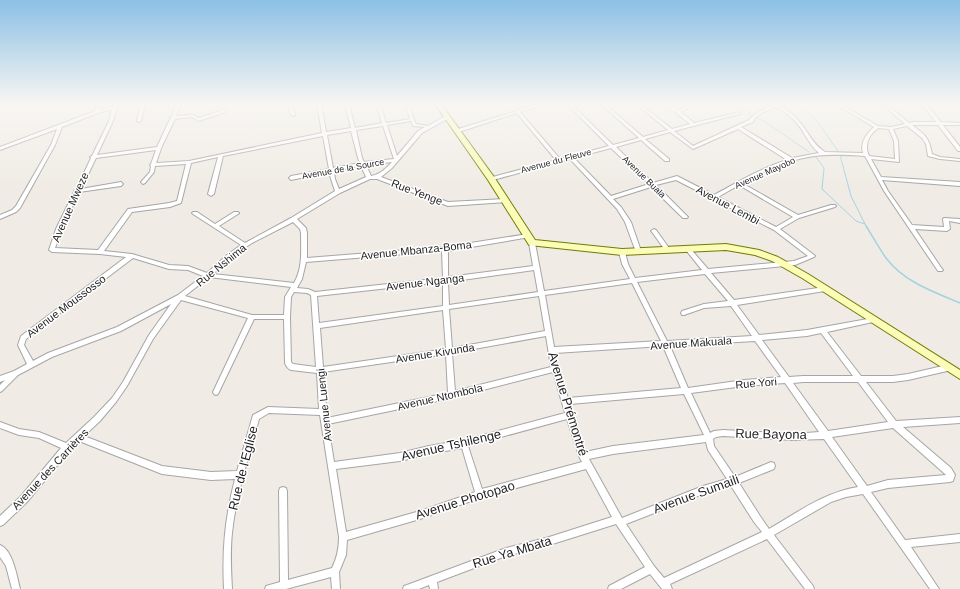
<svg xmlns="http://www.w3.org/2000/svg" width="960" height="589" viewBox="0 0 960 589" font-family="Helvetica,sans-serif">
<style>
.lines{fill:none;stroke-linecap:round;stroke-linejoin:round}
.stream-far1{stroke:#a3d3e0;stroke-width:1}
.stream{stroke:#a3d3e0;stroke-width:1.5}
.street-casing{stroke:#a6a6a6;stroke-width:2}
.secondary-casing{stroke:#717c00;stroke-width:2}
.street{fill:#fff;fill-rule:evenodd}
.secondary{fill:#fafcb7;fill-rule:evenodd}
.labels{text-anchor:middle;dominant-baseline:central;stroke-width:3;stroke-linejoin:round;paint-order:stroke}
.far-street-label{font-size:9px;fill:#1f1f1f;stroke:#fff}
.street-label{font-size:11px;fill:#1f1f1f;stroke:#fff}
.near-street-label{font-size:13px;fill:#1f1f1f;stroke:#fff}
</style>
<rect width="100%" height="100%" fill="#f0ece5"/>
<g class="lines">
<g class="stream-far1">
<polyline points="724,104 734,104 770,125 809,152"/>
<polyline points="790,104 805,109 817,121 838,151"/>
<polyline points="840,155 851,196 865,224"/>
<polyline points="816,157 824,168 822,189 856,221 865,224 867,227"/>
</g>
<path class="stream" d="M866 226C873 237 879 248 886 258 904 282 934 292 960 303"/>
<g class="street-casing">
<g id="street">
<path d="M97 104H101L100 110 123 104H128L117 108 113 121 97 155 157 147 177 104H181L176 116 193 115 199 118 223 110H225V112L199 121 192 117 175 119 162 146 156 163 189 161 322 133 317 104H321L326 132 351 128 345 104H349L355 128 382 123 376 104H380L386 123 410 119 405 104H409L414 120 416 124 428 126 445 116H449V118L422 133 392 168 381 177 448 202 505 199 507 200V202L448 206 377 179H370L340 193 297 219 306 228 307 233V258L445 247 528 234 530 235 531 236 530 237 448 251V277L533 266 529 243 532 241 535 243 544 291 630 279 622 264 619 252 622 250 625 252 628 264 635 278 702 270 685 249 684 248 685 247H689L708 269 794 261 808 256 774 230 676 180 656 185 688 217 687 218H683L651 187 613 199 621 207 631 222 641 251 638 253 636 252 625 222 617 209 570 159 493 180H489V178L556 160 517 113 459 132H455V130L539 104H544L543 105 520 112 560 159 609 146 567 104H571L613 145 639 138 601 104H605L643 137 668 130 636 104H640L672 129 690 124 665 104H669L678 110 691 104H695L694 105 681 112 694 123 740 112V114L674 131 693 146 749 120C756 112 764 109 773 105L774 104H785L784 105 780 106C787 110 793 114 798 120 808 131 812 144 825 152L863 153C860 143 866 134 874 127L837 105 836 104H840L878 126 891 127 905 124 882 104H886L909 123 913 122H936L922 104H926L941 122 960 123V125H943L960 147V151H958L938 125H912C925 135 929 137 932 154L940 157 960 159V161L940 159 928 156 926 144 922 138 907 126 893 129 898 141 899 162 871 159 881 177 960 182V186L882 180 888 191 912 225 944 227 943 219 944 218 960 219V223L949 221 950 229 947 231 915 229 942 269 943 270 942 271H938L884 191 865 156C848 155 832 154 815 156 789 159 765 171 742 183L798 215 831 205H835L836 206 835 207 799 218 780 229 814 255 815 256 814 257 795 265 711 273 734 300 825 287H827L828 289 827 291H825L737 305 759 335 807 330 873 318H875L876 320 875 322H873L827 332 861 376H893L908 374 947 365 949 366 950 368 949 370 947 371 908 380 893 382H866L896 421 960 417V423L903 427 951 468 955 475 953 481 950 482 888 488 871 492 905 540 960 534V542L911 547 939 589H930L863 494 846 497 831 502 774 535 813 586 814 589H805L767 539 670 584 672 589H662L650 574 621 589H608L609 586 645 567 616 524 546 546 506 556 437 582 438 589H430L429 585 419 589H403L404 586 407 585 506 548 546 538 612 517 586 469 480 498 420 519 347 540 346 555 339 572 340 589H332L331 577 286 589H265L266 586 280 582 279 491 280 488 283 487 286 488 287 491 288 580 332 568C337 558 339 548 339 537L320 415 269 413 259 419C249 457 236 494 232 533 230 552 231 570 232 589H224C222 549 225 518 235 479L211 480 162 474 79 441 70 450 27 502 3 525 0 526V516L21 496 61 448 39 438 19 435 0 428V422L19 429 39 432 66 443 94 417 112 398 123 382 149 335 171 304 121 331 52 357 18 375 2 391 0 392V385L5 380 0 382V376L14 371 27 364 18 345 21 336 126 257 100 254 52 252 49 250 56 229 74 192V191L76 190 91 158 90 157 92 156 109 121 112 109 98 113 62 127 55 145 20 208 16 212 0 219V215L12 210 16 206 51 145 57 129 0 150V147L95 111ZM776 107C783 111 789 115 794 120 804 130 808 144 819 153L792 158 741 127 753 122 755 118 762 113ZM411 121 413 126 425 127 418 131 397 156 387 125ZM383 126 394 159 364 162 362 158 356 130ZM878 128 889 129 894 141 895 159 869 156C864 145 869 135 878 128ZM738 129 787 160C761 168 738 182 714 195L677 176 653 183 616 147 641 140 665 161H669V159L645 139 670 132 693 149ZM351 131 358 158 360 163 333 168 327 135ZM323 136 329 169 291 176 289 178 291 180 329 172 331 179 335 191 291 218 245 243 219 226 238 214 239 213 238 212H234L215 224 197 212H193L192 213 193 214 241 245 227 255 207 273 188 266 169 265 132 254 104 251 132 212 170 207 181 203 191 163 218 157 208 194 211 196 214 194 223 156ZM611 148 649 184 611 196 574 158ZM156 150 151 164 150 165 151 166 150 172 141 182 143 184 145 183 154 172 155 166 186 164 177 201 169 203 128 209 98 250 55 248 62 229 79 192 121 186 123 184 121 182 81 189 96 158ZM392 162C387 168 379 175 371 176L366 165ZM361 166 366 177 339 189 335 179 334 171ZM739 185 793 217 776 227 718 197ZM293 222 300 229 301 233C301 250 303 268 294 283L213 274 231 257 252 243ZM442 251 443 278 315 292 308 289 297 288 302 279 306 262ZM133 258 169 269 188 270 203 276 178 295 117 327 48 353 33 361 24 345 26 339ZM534 270 538 292 449 305 448 282ZM705 274 728 301 704 304 682 311 681 313 682 315H684L704 308 731 306 752 336 667 341 637 282ZM209 277 291 287 285 297 284 315H252L185 296ZM443 282V306L319 323 317 296ZM632 283 661 341 554 347 545 295ZM294 292 307 293 311 295 316 367 293 364 291 362 290 317 291 297ZM539 296 545 331 452 348 449 309ZM181 300 248 318 213 392 214 394 216 395 218 394 254 319H284L285 363C286 366 288 369 291 370L317 373 319 409 268 407 253 415 237 471 211 472 162 466 84 436 100 421 116 402 127 386 153 339ZM443 310 446 349 323 367 320 328ZM821 333 853 376H803L789 377 762 340 807 336ZM546 336 551 367 455 391 452 353ZM755 341 781 377 744 380 688 388 670 346ZM663 346 681 388 568 398 558 369 555 353ZM446 354 448 393 327 418 323 372ZM553 372 565 413 464 440 429 446 400 453 334 462 328 424 452 398ZM803 382H858L888 422 828 431 793 383ZM785 383 819 432 793 434 723 430 714 431 710 433 691 393 744 386ZM684 394 704 435 613 446 585 452 570 404ZM567 419 579 456 582 462 482 489 468 446ZM893 428 945 474 946 475 888 480 867 486 832 437ZM723 436 793 440 824 439 858 487C825 492 798 512 769 529L760 516 739 483 774 469 775 466 774 463 771 462 735 477 714 446 713 439 716 437ZM706 442 708 450 727 479 703 486 622 518 589 459 613 454ZM462 448 475 492 420 511 346 532 336 469 400 461 429 454ZM731 486 754 522 762 532 664 578 654 566 626 524 703 494Z"/>
<polygon points="141,104 145,104 141,121 139,122 137,121"/>
<polygon points="287,104 291,104 295,115 295,116 291,115"/>
<polygon points="952,104 956,104 960,106 960,109"/>
<polygon points="654,229 656,230 669,248 670,249 669,250 665,250 652,232 651,231"/>
<path d="M0 545C13 550 17 577 20 589H12L6 566 0 557Z"/>
</g>
</g>
<g class="secondary-casing">
<polygon id="secondary" points="435,104 441,104 494,177 535,240 622,249 726,244 759,250 778,257 808,274 960,370 960,379 802,278 772,261 755,255 726,250 622,255 529,245 488,180"/>
</g>
<use href="#street" class="street"/>
<use href="#secondary" class="secondary"/>
</g>
<linearGradient id="sky" x2="0" y2="1"><stop stop-color="#8cc0e5"/><stop offset="0.56" stop-color="#f8f6f3"/><stop offset="1" stop-color="#f8f6f3" stop-opacity="0"/></linearGradient>
<rect width="960" height="186" fill="url(#sky)"/>
<g class="labels">
<g class="far-street-label">
<text transform="translate(556 161) rotate(-15)">Avenue du Fleuve</text>
<text transform="translate(343 169) rotate(-10)">Avenue de la Source</text>
<text transform="translate(765 173) rotate(-24)">Avenue Mayobo</text>
<text transform="translate(644 177) rotate(44)">Avenue Buala</text>
</g>
<g class="street-label">
<text transform="translate(417 192) rotate(21)">Rue Yenge</text>
<text transform="translate(728 205) rotate(28)">Avenue Lembi</text>
<text transform="translate(70 207) rotate(-66)">Avenue Mweze</text>
<text transform="translate(416 250) rotate(-6)">Avenue Mbanza-Boma</text>
<text transform="translate(221 265) rotate(-39)">Rue Nshima</text>
<text transform="translate(425 282) rotate(-7)">Avenue Nganga</text>
<text transform="translate(66 306) rotate(-37)">Avenue Moussosso</text>
<text transform="translate(691 343) rotate(-4)">Avenue Makuala</text>
<text transform="translate(435 353) rotate(-9)">Avenue Kivunda</text>
<text transform="translate(756 383) rotate(-5)">Rue Yori</text>
<text transform="translate(440 397) rotate(-13)">Avenue Ntombola</text>
<text transform="translate(324 405) rotate(-96)">Avenue Luengi</text>
<text transform="translate(50 469) rotate(-47)">Avenue des Carrières</text>
</g>
<g class="near-street-label">
<text transform="translate(568 404) rotate(73)">Avenue Prémontré</text>
<text transform="translate(771 434) rotate(1)">Rue Bayona</text>
<text transform="translate(451 445) rotate(-13)">Avenue Tshilenge</text>
<text transform="translate(243 468) rotate(-76)">Rue de l'Eglise</text>
<text transform="translate(696 494) rotate(-20)">Avenue Sumaili</text>
<text transform="translate(465 500) rotate(-17)">Avenue Photopao</text>
<text transform="translate(512 552) rotate(-17)">Rue Ya Mbata</text>
</g>
</g>
</svg>
